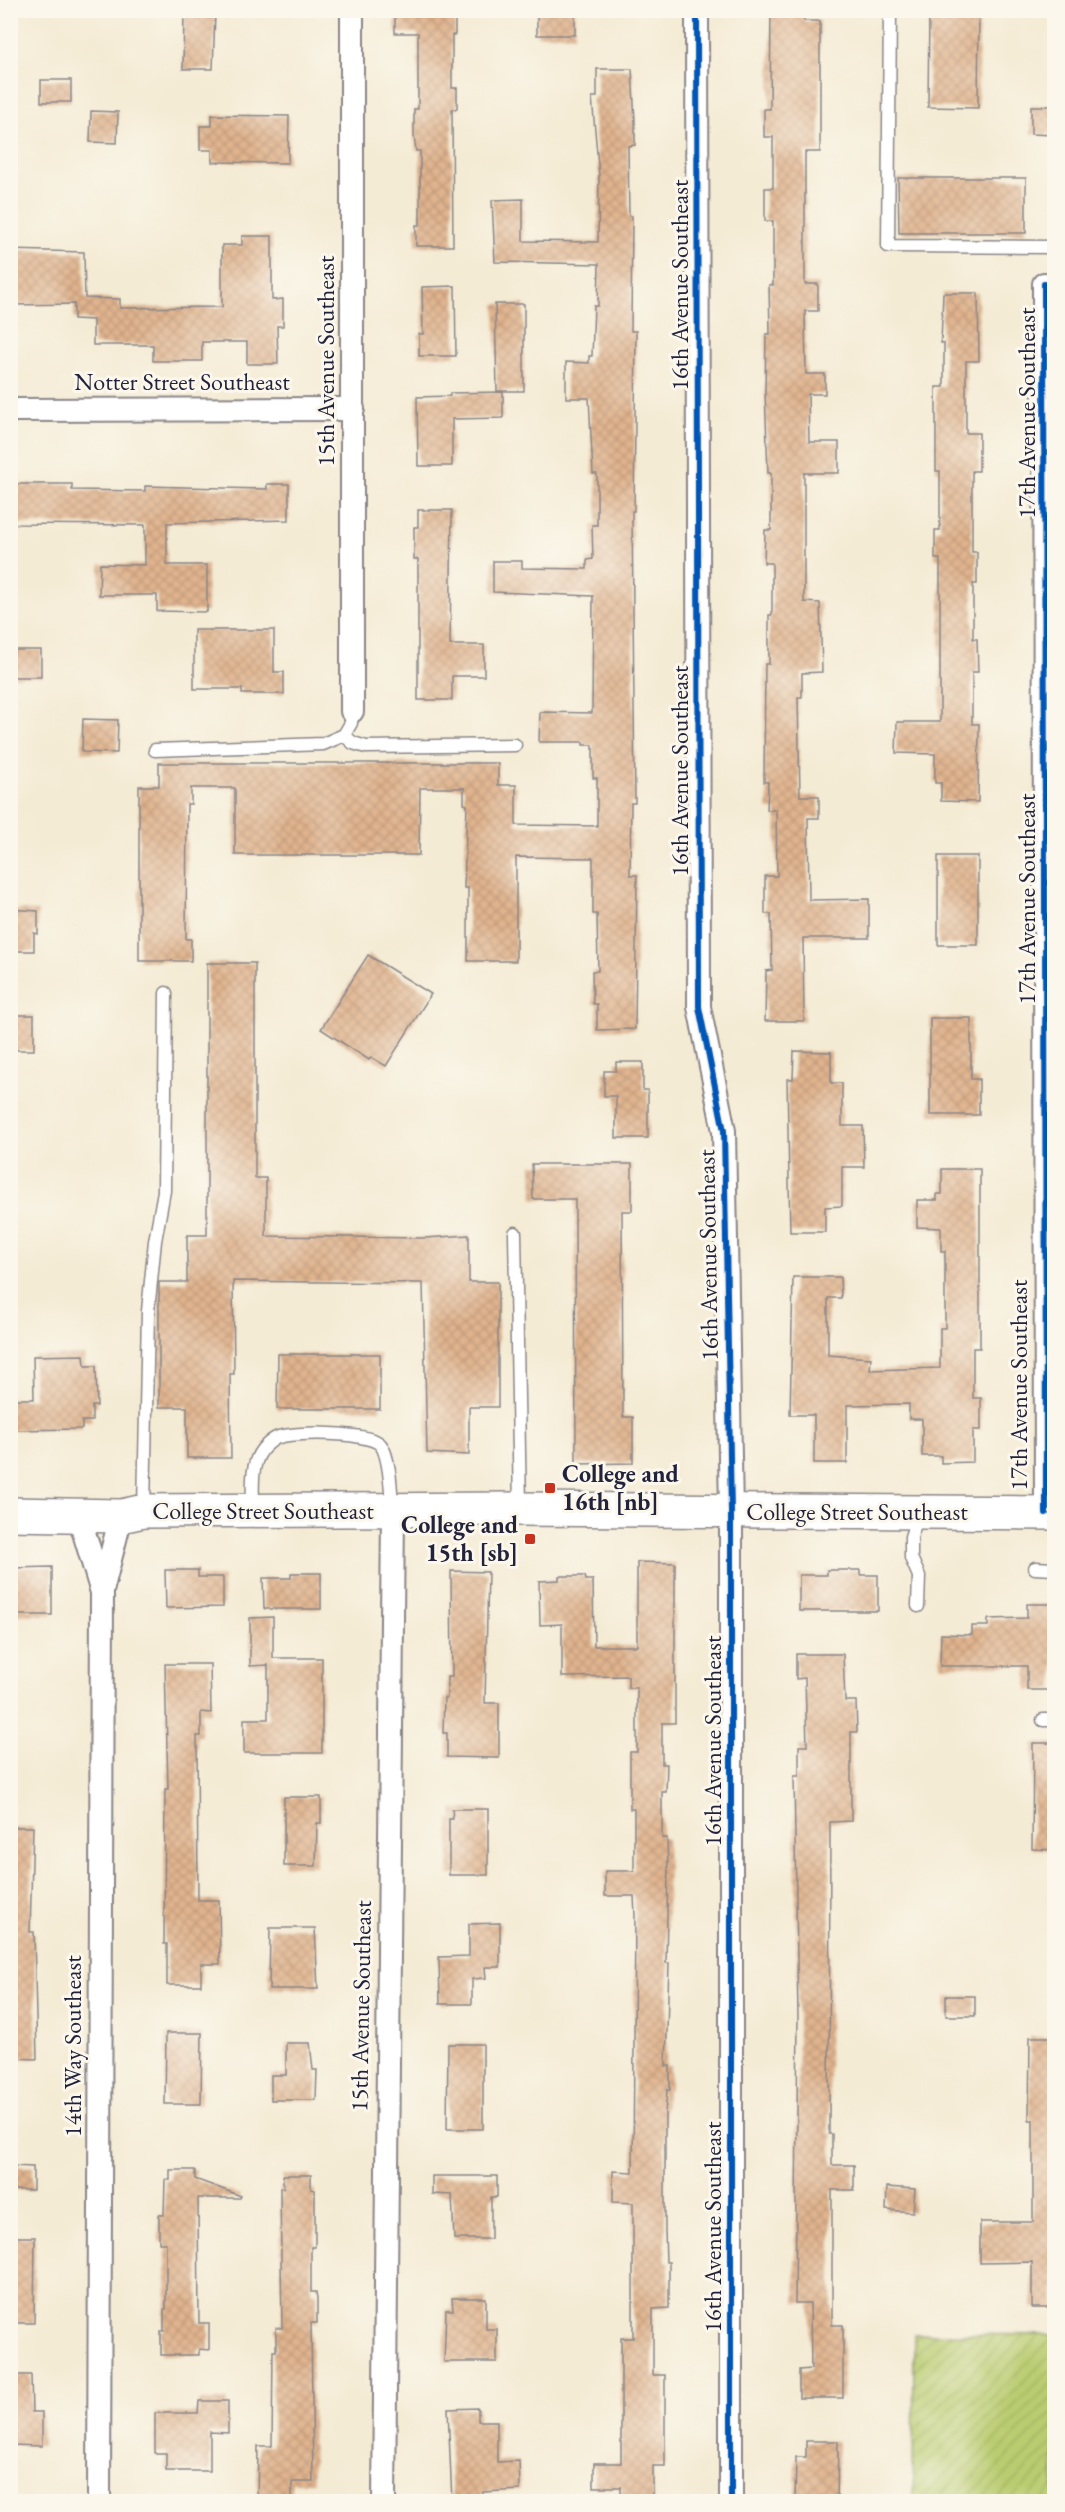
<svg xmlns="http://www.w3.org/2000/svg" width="1065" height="2512" font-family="'EB Garamond',serif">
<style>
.garden{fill:url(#garden-furrows);stroke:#6e7755;stroke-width:1.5}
.building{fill:url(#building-cross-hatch)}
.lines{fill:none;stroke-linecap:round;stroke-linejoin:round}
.service-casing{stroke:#8b8688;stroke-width:15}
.minor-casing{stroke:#8b8688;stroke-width:26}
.primary-casing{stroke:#8b8688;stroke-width:36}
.service{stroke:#fff;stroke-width:12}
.minor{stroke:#fff;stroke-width:22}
.primary{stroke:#fff;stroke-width:33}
.cycleway-casing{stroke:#fbf7ec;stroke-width:10}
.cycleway{stroke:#0057b8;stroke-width:6}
.poi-dot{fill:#c8321e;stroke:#fbf7ec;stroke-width:2}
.labels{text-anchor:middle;stroke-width:6;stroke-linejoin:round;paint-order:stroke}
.street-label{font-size:24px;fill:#22223b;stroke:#fbf7ec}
.poi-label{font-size:24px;font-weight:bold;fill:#22223b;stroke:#fbf7ec;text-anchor:start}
</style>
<defs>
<pattern id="garden-furrows" width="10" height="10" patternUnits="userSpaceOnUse" patternTransform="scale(1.5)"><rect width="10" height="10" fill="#b9cc6f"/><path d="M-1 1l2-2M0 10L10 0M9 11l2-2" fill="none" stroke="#9faf61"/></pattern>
<pattern id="building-cross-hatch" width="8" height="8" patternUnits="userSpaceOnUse" patternTransform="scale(1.5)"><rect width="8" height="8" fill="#e0b48e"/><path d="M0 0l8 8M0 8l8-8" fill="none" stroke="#c09a7b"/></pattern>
</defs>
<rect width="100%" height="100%" fill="#fbf7ec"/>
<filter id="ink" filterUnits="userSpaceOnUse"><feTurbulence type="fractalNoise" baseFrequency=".0167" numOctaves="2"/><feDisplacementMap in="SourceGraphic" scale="12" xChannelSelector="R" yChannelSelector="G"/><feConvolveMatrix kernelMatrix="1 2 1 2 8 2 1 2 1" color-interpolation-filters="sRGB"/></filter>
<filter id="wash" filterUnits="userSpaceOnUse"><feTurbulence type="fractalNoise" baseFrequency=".008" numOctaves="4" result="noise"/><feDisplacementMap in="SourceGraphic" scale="24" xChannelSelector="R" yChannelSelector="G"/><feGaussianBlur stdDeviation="1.35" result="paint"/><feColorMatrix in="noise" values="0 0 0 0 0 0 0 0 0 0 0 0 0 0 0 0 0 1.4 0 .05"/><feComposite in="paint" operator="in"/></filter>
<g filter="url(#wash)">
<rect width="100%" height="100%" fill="#f4ebd4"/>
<path class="garden" d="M914,2334L1054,2335V2501H913Z"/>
<g id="blocks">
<g class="building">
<path d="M395,10H455V35H452V88H457V109H452L453,246H416V225H420V151H416L414,136V109H418V33H395Z"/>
<rect x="537" y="10" width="38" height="25"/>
<path d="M771,10H804V21H820V152H805V284H818V311H805L806,374H825V394H808L809,442H839V473H804V602L820,603L822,672L802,673V697H798L800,796H819V818H808L809,900L869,899V938H803L804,1021H765L766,971L772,970L771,914H765V876H777L776,810H767L768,782H764L765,664H769V615H772V563H764L765,530H771V473H768L765,391L766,334H770L769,285H773V221H765V188H773V137H764V109H770Z"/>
<path d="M929,10H979L978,108L928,107Z"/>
<path d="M184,13H215L213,69H183Z"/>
<path d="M597,69H632L635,122V145L628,146L629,216H632L631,331H636L634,511H632L635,803H631L630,875H637L635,1029L597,1030V1004H593L592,971H598L597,914H593V858L516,857V961H468V888H464L467,805L464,804V788H420L419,855H235V788H191V804H187L186,939H191V961H139V786H159V763H498V785H516V825L597,826V778H593V745H583V742H539L540,712L592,713L593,596L493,592V561H522V568L587,569V560L593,559L592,525H597V474H593L589,398H566V362L589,363V356H592L594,306H598L599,264L495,262L492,200L523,199V241L598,242L599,176L592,97H597Z"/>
<rect x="41" y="80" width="30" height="22"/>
<path d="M1031,106H1054V135L1031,134Z"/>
<path d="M91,111L118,112L117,143L90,142Z"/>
<path d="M212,115L289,116L288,163L212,162V150H200V126H212Z"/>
<path d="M898,178H1026V233H899Z"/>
<path d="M242,236H272V300L283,299V326H277L278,364H247V342H202V361H153V345H93V320L74,319V304L10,305V250L84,252L85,298L120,299V308L222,307V245H242Z"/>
<path d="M455,286L456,356H419V334H423L422,287Z"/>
<path d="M943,293H978L979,361H966V433H979V471H972V552H977V584H973V639H977L978,672H972V724H979L978,802L941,801V783H935V754L896,753L897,722H940V559H935V530H940V471H936V387H944V343H941Z"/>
<path d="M495,304H524V391H497Z"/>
<path d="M503,392V418L452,419V466H418L417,397L450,396V393Z"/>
<path d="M10,484H72V490L145,491V486L267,489V484H289V520L167,523V565H207V612L157,611V595H99L100,564L145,565V525L10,524Z"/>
<path d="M418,510H452L450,645H484V676H452V700H418V559H414V527H418Z"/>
<path d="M194,630H274V672H284V694H242V689H194Z"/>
<rect x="10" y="650" width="31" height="27"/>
<path d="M83,719L118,720L117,753L82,752Z"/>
<rect x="938" y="856" width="40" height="89"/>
<path d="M10,909L38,911V934L34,933V951H10Z"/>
<path d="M368,955L431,994L386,1066L371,1057L369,1060L321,1029Z"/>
<path d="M207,963H255V1178H266V1236L425,1238L469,1235V1282H498V1407H469V1455L427,1453L423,1283L233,1281L234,1374H230L231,1458H187V1407H159V1282H187V1235H207Z"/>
<rect x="10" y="1015" width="24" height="35"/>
<path d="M930,1018H971V1079H979V1115H930Z"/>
<path d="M794,1051L831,1052V1083H842V1126H863L864,1167H842V1206L825,1207V1232H790L787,1079H793Z"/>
<path d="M616,1062H643V1090H648V1138H616V1096H604V1071H616Z"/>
<path d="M532,1164H632V1211H622L623,1417H633V1463L576,1464L575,1199H533Z"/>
<path d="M942,1169H980V1348H973V1398H981V1430H973V1462L941,1463V1456H922V1419H909V1404L847,1405V1463H814V1415H790L793,1277H840L841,1298H828V1355L871,1358L870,1370L940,1368V1328H945V1251H941V1228L917,1227V1200H937V1194H942Z"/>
<path d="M278,1354H380V1409H277Z"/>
<path d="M84,1355L85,1366H96L97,1406H92V1421H82V1429L10,1430V1399H34L33,1356Z"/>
<path d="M637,1562L675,1563V1723H662V1764H667L666,1792H662V1838H667L668,1869L666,1963H669L666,2066H670V2090H667L665,2113V2230L666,2262H669V2308L653,2309V2375H665V2466H653V2502H621V2487H594V2463H621V2338H633V2203L613,2202V2171L633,2172L635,1915L634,1896H605V1871H634V1809H630V1752H637V1688H628V1676L562,1677V1624L540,1625L539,1581L559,1580V1576H585L586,1580H593L594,1646H637Z"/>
<path d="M52,1567V1615H10V1568Z"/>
<path d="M165,1570H198V1577H223V1607L166,1608Z"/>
<path d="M827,1570H860V1575H878V1611H799V1575H827Z"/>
<path d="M451,1571L488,1572L485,1703H499V1758L447,1757V1733H443L444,1698H447V1677H452Z"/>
<path d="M291,1573H321V1609H264L263,1578H291Z"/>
<path d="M1027,1604H1054V1690H1027V1666H940L941,1634L972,1635V1626H988V1619L1027,1618Z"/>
<path d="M273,1617V1658H322V1753H244V1719H268V1665L250,1666V1618Z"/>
<path d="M796,1654H843L845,1701H856L857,1732H851V1821L830,1822L829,2134H832V2165H854V2190H832V2325H843V2398H799V2370L811,2369L810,2303H795L798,2018L794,1776H799V1746H807L805,1678L796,1679Z"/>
<path d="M165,1664H210L211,1713L201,1712V1736H197L198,1900H219L220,1964H201V1985H167V1944H164L165,1789H168Z"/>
<path d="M1033,1743H1054V1850L1032,1849Z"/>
<path d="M284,1797H321V1823H317L316,1866H284Z"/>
<path d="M452,1809H488V1875H449V1819H453Z"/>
<path d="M10,1827H33L30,1932H34L37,2059L10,2058Z"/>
<path d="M500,1923V1967H485L486,1978L472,1979V2004H440L439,1957L469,1956V1924Z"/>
<path d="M270,1928H315L318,1989H269Z"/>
<rect x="946" y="1996" width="29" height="20"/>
<path d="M166,2033H202L201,2104H165Z"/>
<path d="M1030,2037H1054V2308H1032V2262L980,2263V2222H1033V2120H1029Z"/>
<path d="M286,2043H310L313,2070H317L316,2100H271V2075H286Z"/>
<path d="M448,2044H483V2129H447Z"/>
<path d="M10,2166L33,2167V2190H10Z"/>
<path d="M170,2170H195V2179L241,2196L240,2198H198L199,2323H209V2350L199,2349V2355H161V2331H164V2309H166V2243H159V2215H164L165,2180H170Z"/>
<path d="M283,2175H311V2189L315,2190V2247H311V2292H316L317,2298V2323H311L313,2482H292V2501H257L258,2446H272L273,2351H276V2328H282L280,2188H283Z"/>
<path d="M432,2176H497V2197H491V2239H454L452,2195L432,2194Z"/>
<path d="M887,2187L915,2189L913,2212L886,2210Z"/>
<path d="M10,2237H35L34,2323H10Z"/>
<path d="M452,2298H486V2329H497V2362H444L446,2310H453Z"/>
<path d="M10,2375H31L32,2412H42V2446L10,2445Z"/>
<path d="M199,2401H228V2433L210,2432V2471H166V2453H155V2413H198Z"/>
<path d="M478,2408V2421H497V2462L519,2461L520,2490L483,2492V2501L452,2502L448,2409Z"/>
<path d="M806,2441H838L837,2502H795L796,2457H806Z"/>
</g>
</g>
</g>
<g filter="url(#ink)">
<use href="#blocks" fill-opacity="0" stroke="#8b8688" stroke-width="1.5"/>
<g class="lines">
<defs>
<g id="service">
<path d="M890,10L888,246L1054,247"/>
<path d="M344,735L353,743L366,747L515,745"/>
<path d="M155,750L323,744L344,735L351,723L352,711"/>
<path d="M515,1233L520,1508"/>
<path d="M253,1508C253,1490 250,1465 262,1450C265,1446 272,1440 276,1438C293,1431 368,1432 380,1444C390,1455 391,1492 392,1507"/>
<path d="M144,1510L148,1311L155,1241L164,1191L166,993"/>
<path d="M918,1514L911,1537V1558L919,1576L918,1606"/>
<path d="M1035,1568L1054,1569"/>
<path d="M1043,1720H1054"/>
</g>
<g id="minor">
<path d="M352,10V711"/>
<path d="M697,10L699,1007L724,1131L731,1512V2502"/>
<path d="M1044,284L1046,1513"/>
<path d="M10,410L353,409"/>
<path d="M79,1516L101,1589"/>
<path d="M99,2502L102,1591L121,1516"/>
<path d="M384,2502L393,1511"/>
</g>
<path id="primary" d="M10,1514L121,1516L144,1511L520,1509L1054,1513"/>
</defs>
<use href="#service" class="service-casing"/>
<use href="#minor" class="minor-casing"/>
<use href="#primary" class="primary-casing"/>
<use href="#service" class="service"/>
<use href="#minor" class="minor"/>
<use href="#primary" class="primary"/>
<defs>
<g id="cycleway">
<path d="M697,10L699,1007L724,1131L731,1512V2502"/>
<path d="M1044,284L1046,1513"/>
</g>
</defs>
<use href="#cycleway" class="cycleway-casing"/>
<use href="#cycleway" class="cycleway"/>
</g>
</g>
<g class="poi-dot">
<rect x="544" y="1482" width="12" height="12" rx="3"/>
<rect x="524" y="1533" width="12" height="12" rx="3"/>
</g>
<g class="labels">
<g class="street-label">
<text transform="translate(680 285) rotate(-90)" y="8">16th Avenue Southeast</text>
<text transform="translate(326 361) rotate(-90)" y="8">15th Avenue Southeast</text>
<text x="182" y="390">Notter Street Southeast</text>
<text transform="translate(1027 413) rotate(-90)" y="8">17th Avenue Southeast</text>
<text transform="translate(680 771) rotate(-90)" y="8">16th Avenue Southeast</text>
<text transform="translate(1027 899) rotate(-90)" y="8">17th Avenue Southeast</text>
<text transform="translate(708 1255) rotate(-91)" y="8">16th Avenue Southeast</text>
<text transform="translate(1019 1385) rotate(-90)" y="8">17th Avenue Southeast</text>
<text x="263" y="1519">College Street Southeast</text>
<text x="857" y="1520">College Street Southeast</text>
<text transform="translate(713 1741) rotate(-90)" y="8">16th Avenue Southeast</text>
<text transform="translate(361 2006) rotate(-89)" y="8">15th Avenue Southeast</text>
<text transform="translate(73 2046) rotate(-90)" y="8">14th Way Southeast</text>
<text transform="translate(713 2227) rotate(-90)" y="8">16th Avenue Southeast</text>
</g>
<g class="poi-label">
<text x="562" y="1482">College and<tspan x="562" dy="28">16th [nb]</tspan></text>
<text x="518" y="1533" text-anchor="end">College and<tspan x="518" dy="28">15th [sb]</tspan></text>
</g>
</g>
<rect width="1065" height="2512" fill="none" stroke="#fbf7ec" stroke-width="36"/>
</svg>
